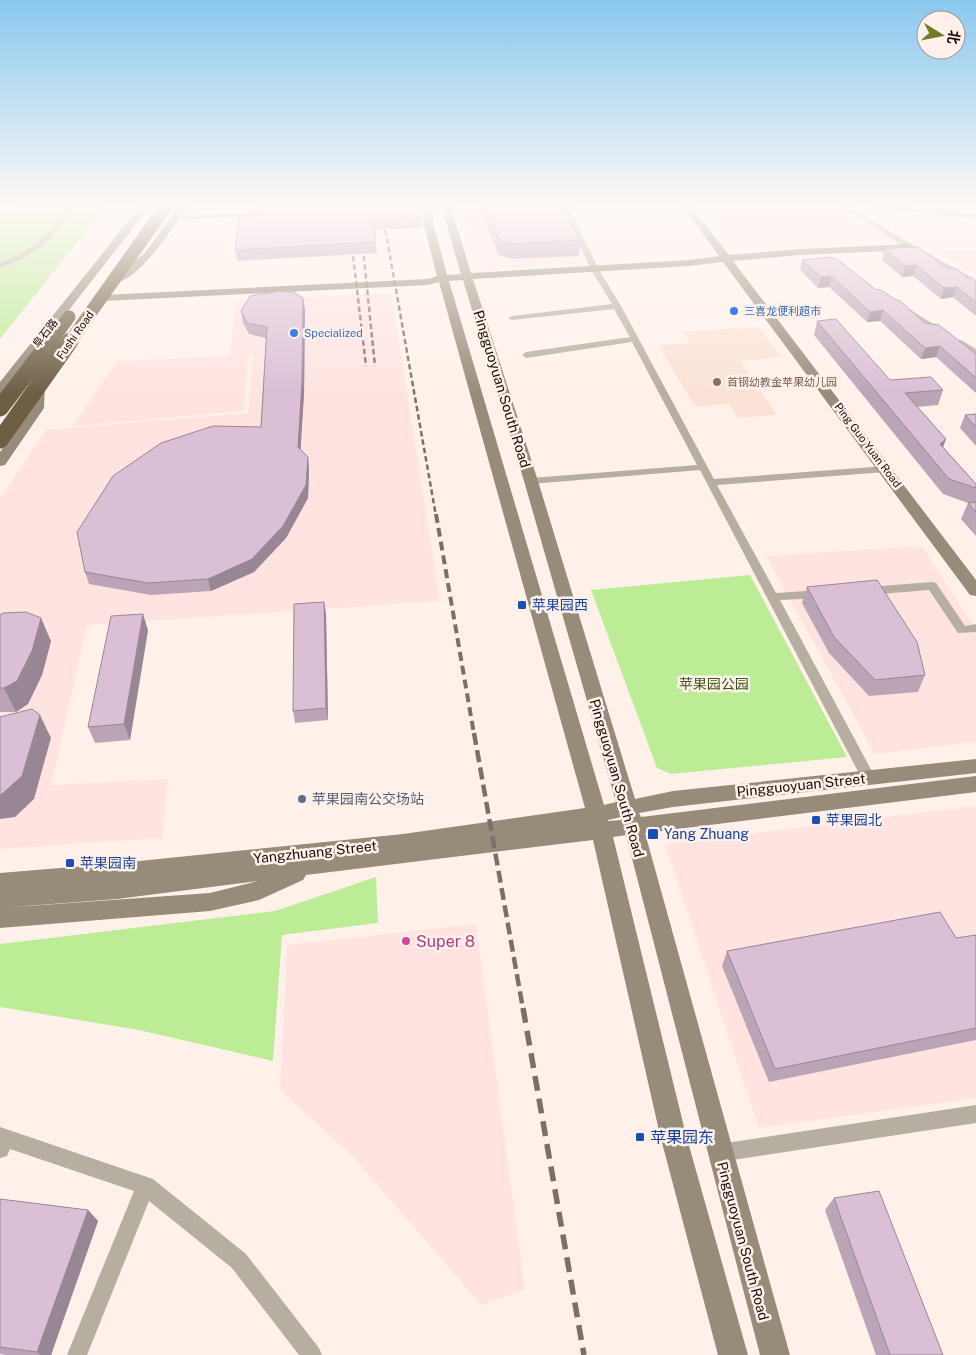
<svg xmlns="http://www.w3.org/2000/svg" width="976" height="1355" font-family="'Public Sans','Noto Sans SC',sans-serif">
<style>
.commercial{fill:#fee3e1}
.built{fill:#fbe2d6}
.green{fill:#bdec97}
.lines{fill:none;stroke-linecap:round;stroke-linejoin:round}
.street{fill:#b5aea1;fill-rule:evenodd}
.secondary{fill:#968c79;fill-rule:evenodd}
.rail-far3{stroke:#7b6f69;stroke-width:2.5;stroke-dasharray:5.5 3;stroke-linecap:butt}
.rail-far2{stroke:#7b6f69;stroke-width:4;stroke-dasharray:9 5;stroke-linecap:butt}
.rail-far1{stroke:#7b6f69;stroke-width:4.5;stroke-dasharray:12 5.5;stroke-linecap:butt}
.rail{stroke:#7b6f69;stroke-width:5.5;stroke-dasharray:15 8;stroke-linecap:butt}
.highway-bridge-far1{stroke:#6d5e44;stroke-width:13}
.highway-bridge{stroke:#6d5e44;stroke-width:17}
.wall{fill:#bca4b7}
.shaded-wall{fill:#998695}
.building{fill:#dbbfd5;stroke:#998695}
.shop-dot{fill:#3f7fe0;stroke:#fff1ea;stroke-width:2}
.education-dot{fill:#8d6e63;stroke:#fff1ea;stroke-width:2}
.transit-dot{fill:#1a4fb4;stroke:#fff1ea;stroke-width:2}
.service-dot{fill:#5c6f8a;stroke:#fff1ea;stroke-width:2}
.hotel-dot{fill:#d1479c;stroke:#fff1ea;stroke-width:2}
.labels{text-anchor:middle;stroke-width:5;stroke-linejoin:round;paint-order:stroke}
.far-shop-label{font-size:11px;fill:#366cbe;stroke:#fff1ea;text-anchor:start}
.far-street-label{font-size:11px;fill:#180d08;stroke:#fff1ea}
.far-education-label{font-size:11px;fill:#785e54;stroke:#fff1ea;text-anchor:start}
.street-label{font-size:14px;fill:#180d08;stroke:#fff1ea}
.transit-label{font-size:14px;fill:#164399;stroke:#fff1ea;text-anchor:start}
.park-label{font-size:14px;fill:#39571b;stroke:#fff1ea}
.service-label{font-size:14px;fill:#4e5e75;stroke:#fff1ea;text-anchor:start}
.near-hotel-label{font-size:16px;fill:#b23c85;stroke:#fff1ea;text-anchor:start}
.near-transit-label{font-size:16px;fill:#164399;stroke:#fff1ea;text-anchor:start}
</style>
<rect width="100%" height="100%" fill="#fff1ea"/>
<g class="commercial">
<path d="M464,205H559L585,263L482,270Z"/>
<path d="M706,205H833L904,240L736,249Z"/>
<path d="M391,293L440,601L87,625L51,785L168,779L162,838L0,849V499L46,430L248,413L253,354L242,355H249L243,411L73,426L117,361L230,356L236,300Z"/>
<path d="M922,546L976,630V742L875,754L766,556Z"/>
<path d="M976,806V1098L759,1128L665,844Z"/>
<path d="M476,924L525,1290L481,1305L354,1158L280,1090L287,945Z"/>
</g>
<g class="built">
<path d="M934,251H976V274Z"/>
<path d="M758,327L781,357L740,361L777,415L738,418L729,404L695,407L658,345L690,343L684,332Z"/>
</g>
<g class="green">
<path d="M17,205H107L0,339V216Z"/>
<path d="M750,575L847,757L671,774L657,768L591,590Z"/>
<path d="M376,877L378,923L282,935L273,1061L139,1030L0,1007V944L275,911Z"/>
</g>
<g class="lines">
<g class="street">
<path d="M62,205H68L72,210C55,239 32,258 0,268V263C29,251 49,237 66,210Z"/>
<path d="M426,205H443C439,208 430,208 426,205Z"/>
<path d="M562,205H568L598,268L621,306L714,479L886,466L891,469L886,472L717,485L776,593L821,590L827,594L821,598L780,600L875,777L873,781L868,782L863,781L700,470L531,484L526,481L531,478L697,465L632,342L526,358L522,355L526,352L630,337L614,309L512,320L508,318L512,316L612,304L590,268Z"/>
<path d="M840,205H847L913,245L976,280V285L907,249Z"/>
<path d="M868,205H886L974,214H976V220L972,218L871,207Z"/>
<path d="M276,211L278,212V214L184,220L181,218L184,216Z"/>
<path d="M903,309H909L945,331L938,333L903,313Z"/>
<path d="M955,340H961L976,349V356L955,344Z"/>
<path d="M932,582L936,583L965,626L976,624V632L958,633L929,590L868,595L862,591L868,587Z"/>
<path d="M976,1105V1123L719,1162L712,1160L710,1153L712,1146L719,1144Z"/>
<path d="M0,1127L153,1179L246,1254L319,1348L322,1355H299L232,1268L149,1201L87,1355H67L134,1191L10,1149L7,1156L0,1158Z"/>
</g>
<g class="secondary">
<path d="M141,205H151L4,393L0,394V382Z"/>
<path d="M180,205H189C177,222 135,287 113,282L112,280L113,278L144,254Z"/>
<path d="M425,205H434L433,222L447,275L461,274L441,205H450L471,273L689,260L719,256L682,205H690L729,255L800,249L910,244L915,247L910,250L800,255L733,261L976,580V596L970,595L723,262L689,266L473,279L538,481L635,799L673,791L976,759V773L673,807L639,813L641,817L976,776V792L645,833L790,1355H760L626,835L613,837L686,1135L748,1355H718L660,1135L593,840L306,875L303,880L259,900L210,911L0,928V908L210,893L258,881L117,899L0,908V873L120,863L403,834L585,808L439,282L428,285L103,301L98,298L103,295L428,279L437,276L423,222ZM463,280L524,481L616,802L604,805L449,281ZM621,817V820L608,821V820Z"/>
<path d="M39,378L45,382L44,408L5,465L0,466V452L32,408L33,382Z"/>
</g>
<g class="rail-far3">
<path d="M381,205L436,516"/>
<path d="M351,239L366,366"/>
<path d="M362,239L375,366"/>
</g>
<path class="rail-far2" d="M436,514L474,734"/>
<path class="rail-far1" d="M474,733L523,1009"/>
<path class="rail" d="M523,1008L584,1355"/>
<g class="highway-bridge-far1">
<path d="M50,343L69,317"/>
<path d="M69,343L167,205"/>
</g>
<g class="highway-bridge">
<path d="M0,408L51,341"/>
<path d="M0,440L70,341"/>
</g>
</g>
<g class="wall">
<path d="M263,205H419L421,217L422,228L374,230L377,253L237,261L235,250L261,216L263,207Z"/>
<path d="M483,205H560L580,240L579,256L512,259L499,255L483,217Z"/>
<path d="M884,249L946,268L976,281V316L953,297L941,299L913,276L902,277L882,260Z"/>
<path d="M802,260L875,289L925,323L976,354V393L936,357L921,359L880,321L867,322L829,287L818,288L800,270Z"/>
<path d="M305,309L304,394L300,450L308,457L309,470L308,498L286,538L254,572L211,591L151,595L89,584L85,572L261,427L266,338L249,334L243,323L241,311Z"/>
<path d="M817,321L890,380L943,390L938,405L917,407L946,439L943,447L976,484V536L961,519L968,503L943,494L814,335Z"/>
<path d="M976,414V446L960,428L965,415Z"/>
<path d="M807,587L925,675L918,692L869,696L829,653L802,603Z"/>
<path d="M324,602L326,614L328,720L295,723L293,711Z"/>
<path d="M0,615L51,641L42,675L28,704L16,712H0Z"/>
<path d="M148,630L130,740L95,743L88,727Z"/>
<path d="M976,935V1040L769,1082L722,966L727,951L956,938Z"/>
<path d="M834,1198L943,1355H876L825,1210Z"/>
<path d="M0,1199L88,1210L98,1221L51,1355H6L0,1354Z"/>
</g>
<g class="shaded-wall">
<path d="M916,265L913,276L902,277L905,266Z"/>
<path d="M831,276L829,287L818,288L821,277Z"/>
<path d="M957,287L953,297L941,299L944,288Z"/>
<path d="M303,298L305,309L304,394L300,459L298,447Z"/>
<path d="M883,310L880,321L867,322L870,312Z"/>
<path d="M940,346L936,357L921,359L925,348Z"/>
<path d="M946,439L940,454V444Z"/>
<path d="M308,457L309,470L308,498L286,538L254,572L211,591L208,579Z"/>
<path d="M324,602L326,614L328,720L326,708Z"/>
<path d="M143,614L148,630L130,740L124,724Z"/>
<path d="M41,618L51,641L42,675L28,704L16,712L4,688Z"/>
<path d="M40,715L51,738L34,799L15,817L0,819V794Z"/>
<path d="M88,1210L98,1221L51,1355H41L37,1352Z"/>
</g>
<g class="building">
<path d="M300,205H419L421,217L373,219L376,242L235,250L239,217L261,216V207Z"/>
<path d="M484,205H560L580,240L512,244L499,240Z"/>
<path d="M913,247L919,248L946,268L957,269L968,278L971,277L976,281V302L957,287L944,288L916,265L905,266L884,249Z"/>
<path d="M831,257L837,259L875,289L881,290L896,300H899L925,323L939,325L976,354V378L940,346L925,348L883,310L870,312L831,276L821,277L802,260Z"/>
<path d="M280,291L293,292L303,298L302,382L298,447L308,457L306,485L283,526L252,559L208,579L148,583L85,572L77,532L113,476L161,443L213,426L261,427L267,327L247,323L241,311L250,296Z"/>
<path d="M836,319L890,380L931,377L943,390L905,393L946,439L940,444L976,484V488L949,479L817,321Z"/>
<path d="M976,414V427L965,415Z"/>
<path d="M976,502V512L968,503Z"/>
<path d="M877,580L917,642L925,675L875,680L834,637L807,587Z"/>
<path d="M324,602L326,708L293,711L294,604Z"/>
<path d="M26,612L41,618L32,651L17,681L4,688H0V615L3,613Z"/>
<path d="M143,614L124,724L88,727L111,616Z"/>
<path d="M32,709L40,715L22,776L2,794H0V717Z"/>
<path d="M940,912L956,938L976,935V1028L775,1069L727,951Z"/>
<path d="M879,1191L943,1355H890L834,1198Z"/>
<path d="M0,1199L88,1210L37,1352L0,1347Z"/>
</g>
<linearGradient id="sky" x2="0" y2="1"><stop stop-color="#89c8ee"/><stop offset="0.52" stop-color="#fff9f6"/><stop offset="1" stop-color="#fff9f6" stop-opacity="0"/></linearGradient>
<rect width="976" height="394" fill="url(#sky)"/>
<g class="shop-dot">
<circle cx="734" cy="311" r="5"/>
<circle cx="294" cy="333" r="5"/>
</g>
<circle class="education-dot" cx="717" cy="382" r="5"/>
<g class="transit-dot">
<rect x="517" y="600" width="10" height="10" rx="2.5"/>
<rect x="811" y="815" width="10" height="10" rx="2.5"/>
<rect x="647" y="828" width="12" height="12" rx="2.5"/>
<rect x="65" y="858" width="10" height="10" rx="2.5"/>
<rect x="635" y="1132" width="10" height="10" rx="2.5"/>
</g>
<circle class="service-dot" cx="302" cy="799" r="5"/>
<circle class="hotel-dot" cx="406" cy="941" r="5"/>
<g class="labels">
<g class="far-shop-label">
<text x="744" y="315">三喜龙便利超市</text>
<text x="304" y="337">Specialized</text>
</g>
<g class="far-street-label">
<text transform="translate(45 333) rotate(-52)" y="4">阜石路</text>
<text transform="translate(75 335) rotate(-55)" y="4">Fushi Road</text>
<text transform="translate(868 445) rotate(53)" y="4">Ping Guo Yuan Road</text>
</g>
<g class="far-education-label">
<text x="727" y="386">首钢幼教金苹果幼儿园</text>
</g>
<g class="street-label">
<text transform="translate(502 389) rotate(73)" y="5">Pingguoyuan South Road</text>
<text transform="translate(617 778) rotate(74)" y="5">Pingguoyuan South Road</text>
<text transform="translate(801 785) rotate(-6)" y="5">Pingguoyuan Street</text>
<text transform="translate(315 852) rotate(-6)" y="5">Yangzhuang Street</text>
<text transform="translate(743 1241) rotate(75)" y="5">Pingguoyuan South Road</text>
</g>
<g class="transit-label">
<text x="532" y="610">苹果园西</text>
<text x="826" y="825">苹果园北</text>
<text x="664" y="839">Yang Zhuang</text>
<text x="80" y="868">苹果园南</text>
</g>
<g class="park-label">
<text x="714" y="689">苹果园公园</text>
</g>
<g class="service-label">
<text x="312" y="804">苹果园南公交场站</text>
</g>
<g class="near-hotel-label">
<text x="416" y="947">Super 8</text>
</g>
<g class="near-transit-label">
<text x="650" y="1143">苹果园东</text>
</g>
</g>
<g transform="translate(941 35) rotate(100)"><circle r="24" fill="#fff1ea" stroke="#a39690"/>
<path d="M0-4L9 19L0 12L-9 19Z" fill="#727a25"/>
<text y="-8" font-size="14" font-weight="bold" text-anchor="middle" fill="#180d08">北</text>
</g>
</svg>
